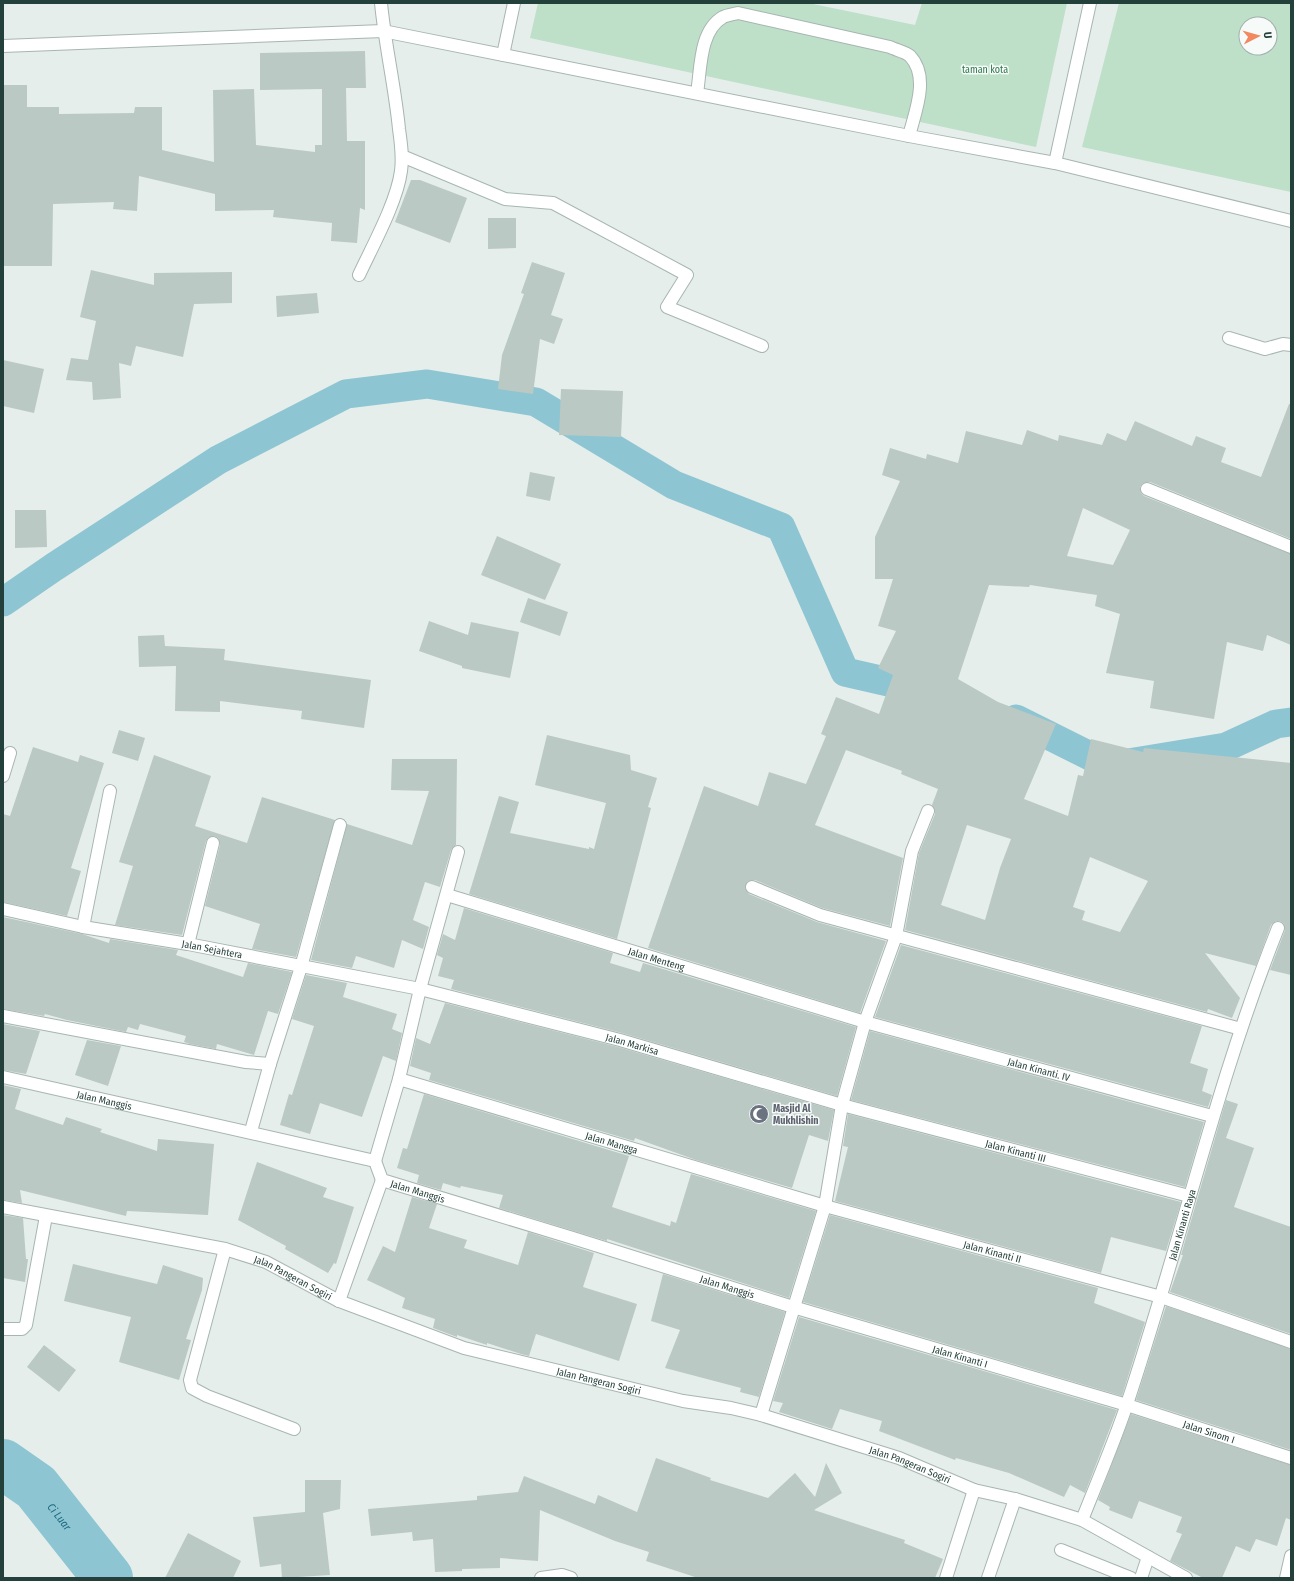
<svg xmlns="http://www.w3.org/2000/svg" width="1294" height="1581" font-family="'Fira Sans Condensed',sans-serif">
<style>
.green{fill:#bedfc8;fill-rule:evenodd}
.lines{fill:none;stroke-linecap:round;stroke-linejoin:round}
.canal{stroke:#8dc5d3;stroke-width:29}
.river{stroke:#8dc5d3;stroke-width:50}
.building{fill:#bac9c3;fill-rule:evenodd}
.minor-casing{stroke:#a7b6b2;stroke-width:14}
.minor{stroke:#fff;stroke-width:12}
.labels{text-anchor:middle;stroke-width:3;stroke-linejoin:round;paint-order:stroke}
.park-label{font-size:10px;fill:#2d774d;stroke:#f6faf8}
.street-label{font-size:10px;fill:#24403a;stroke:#f6faf8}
.worship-label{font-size:10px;font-weight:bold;fill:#5b616d;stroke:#f6faf8;text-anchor:start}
.water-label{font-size:11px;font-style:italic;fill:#1d697d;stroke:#f6faf8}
</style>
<rect width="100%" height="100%" fill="#e5eeea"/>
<g class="green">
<path d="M538,3H808L915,25L922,3H1067L1036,147L530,38Z"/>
<path d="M1119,3H1291V192L1082,147ZM1246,24H1270V48H1246Z"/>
</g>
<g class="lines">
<g class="canal">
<path d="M3,602L54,567L218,460L346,394L427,384L536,402L674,485L781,527L845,672L928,691"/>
<path d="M1016,719L1110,766L1226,747L1276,724L1291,722"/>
</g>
<path class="river" id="s1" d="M3,1464L36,1487L108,1578"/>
</g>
<g class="building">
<path d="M365,51L366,88H346L347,141H365V210L360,208L357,243L331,241L332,223L273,217L274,210L215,211V194L139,176L137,211L113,209L114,202L53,204L52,266H3V85H27V107H59V114L134,113L135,107H162V150L214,162L213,90L254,89L256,145L315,152V145H322V89L260,90V53Z"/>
<path d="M411,180H420L467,198L450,243L395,222Z"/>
<path d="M488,218H516V248L488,249Z"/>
<path d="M532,262L565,273L551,315L563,319L554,344L540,339L533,394L498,389L502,355L524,294L521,293Z"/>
<path d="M91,270L154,285V273L232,272V303L194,304L183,357L136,346L131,366L119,363L121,398L93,400L92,382L66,380L71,358L88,360L96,321L80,317Z"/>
<path d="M317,293L319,313L277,317L276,296Z"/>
<path d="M3,360L44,369L34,413L3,406Z"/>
<path d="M561,389L623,391L621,437L559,435Z"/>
<path d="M1289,404H1291V539L1150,482L1143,483L1140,487L1141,493L1144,496L1291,554V645L1267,635L1263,651L1227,642L1214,719L1150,708L1154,681L1106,673L1120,614L1095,606L1097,595L1030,585L1029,587L989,585L958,679L998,702L1056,724L1024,799L1068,816L1078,775L1083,776L1091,739L1143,752L1144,748L1291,763V975L1270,970L1285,930L1284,924L1280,921H1276L1271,925L1256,966L1205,953L1240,998L1232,1018L1208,1009L1207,1012L905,930L919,853L935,814V810L932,805L938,789L901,774L902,771L846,750L815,825L903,858L890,926L822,908L755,880L748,881L745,888L749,894L817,922L886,941L860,1013L648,948L704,786L758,806L769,772L806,784L826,736L821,734L836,697L879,714L893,675L878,668L896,631L878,626L893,579H875V537L900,481L882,475L890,448L926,459L927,454L958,463L966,431L1022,445L1027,430L1058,441L1059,435L1102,445L1107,433L1126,441L1135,421L1192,446L1196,436L1226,448L1221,462L1261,477ZM1083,508L1130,530L1113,565L1067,556ZM967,825L1011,839L1000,868L985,920L941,905ZM1090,857L1148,881L1120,932L1082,920L1085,911L1073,907Z"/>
<path d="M530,472L555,477L550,501L526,496Z"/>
<path d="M15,510H46L47,547L15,548Z"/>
<path d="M497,536L561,564L545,600L481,575Z"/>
<path d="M528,598L568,612L560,636L520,622Z"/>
<path d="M429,621L468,635L471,622L519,632L510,678L462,668V666L419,651Z"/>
<path d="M164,635L165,646L225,649L224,660L371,680L364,728L301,719L302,711L220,701V712L175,711L176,666L139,667L138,636Z"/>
<path d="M119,730L145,738L138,761L112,753Z"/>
<path d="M547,735L630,755L631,770L657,778L648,807L651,808L617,939L469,894L499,796L519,802L510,833L589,849V847L594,849L606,803L535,785Z"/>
<path d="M33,747L78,762L80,755L104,763L71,868L81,871L67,916L3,902V814L10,816Z"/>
<path d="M154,755L211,776L195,826L247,843L262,797L335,820L296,957L252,949L260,924L205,906L220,845L218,838L214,836L208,838L206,841L182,935L115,925L133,866L119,862Z"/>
<path d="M392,759H457L456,845L451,850L440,887L425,882L413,920L429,927L423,949L402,940L394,968L356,956L352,968L311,960L347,824L412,845L429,791L391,790Z"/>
<path d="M464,908L613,953L610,963L640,972L643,963L856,1027L837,1096L622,1033L451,989L454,980L438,976L443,958L437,955L443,934L455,940Z"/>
<path d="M3,917L82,934L109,943L110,939L178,950L176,955L243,977L248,963L292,972L278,1014L268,1011L254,1055L217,1044L216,1049L190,1044L184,1042L186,1036L140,1024L138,1030L128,1027L126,1032L67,1020L45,1014L44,1016L3,1009Z"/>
<path d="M901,945L1202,1026L1190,1063L1208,1069L1202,1091L1212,1095L1208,1107L875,1017Z"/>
<path d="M306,975L347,983L343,997L397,1014L392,1029L402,1033L396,1061L383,1056L362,1117L320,1103L310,1134L280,1125L289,1094L292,1095L314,1026L292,1019Z"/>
<path d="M445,1003L618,1047L834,1110L828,1141L809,1135L792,1188L696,1160L635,1138L634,1141L429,1080L431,1073L410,1066L416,1038L430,1044Z"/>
<path d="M3,1024L40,1031L26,1074L3,1070Z"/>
<path d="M870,1031L1204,1122L1185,1187L851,1100Z"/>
<path d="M87,1040L121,1046L108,1086L75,1075Z"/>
<path d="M3,1085L21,1089L15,1109L63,1125L66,1117L102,1129L100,1132L157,1151L158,1139L214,1144L208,1215L127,1211L126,1216L20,1190L22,1203L3,1200Z"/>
<path d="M424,1094L629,1156L612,1207L670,1226L671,1221L676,1223L691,1174L816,1211L789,1298L607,1239V1241L499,1208L503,1195L461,1186L460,1188L443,1183L441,1190L417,1183L419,1175L397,1168L403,1148L407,1149Z"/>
<path d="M1226,1100L1238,1104L1226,1138L1254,1148L1234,1207L1291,1227V1334L1170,1292L1183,1255H1181Z"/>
<path d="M848,1114L1181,1202L1166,1251L1111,1237L1101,1273L835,1201L848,1147L843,1146Z"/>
<path d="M257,1162L327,1188L323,1197L354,1207L336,1264L334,1263L328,1273L285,1249L286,1246L238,1220Z"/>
<path d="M412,1197L437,1204L429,1228L467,1240L464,1248L518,1265L528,1232L594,1253L583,1287L637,1304L619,1361L536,1334L529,1356L521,1354L487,1343V1345L457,1335V1337L433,1328L435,1319L402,1308L405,1298L367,1280L383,1246L395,1252Z"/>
<path d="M3,1215L23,1218L26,1259H28L25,1282L3,1278Z"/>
<path d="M830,1215L1098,1288L1094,1303L1145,1322L1122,1396L803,1302Z"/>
<path d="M73,1264L157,1284L163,1265L203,1278L202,1290L186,1339L191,1340L179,1380L119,1362L131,1317L64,1301Z"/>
<path d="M663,1274L785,1312L759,1397L740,1392L741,1388L665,1368L680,1330L651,1321Z"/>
<path d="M1166,1306L1291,1349V1450L1136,1400Z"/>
<path d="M799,1317L1117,1410L1085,1493L1070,1485L1064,1497L1009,1473L956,1458L955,1460L879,1431L882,1421L840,1409L832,1429L779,1412L783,1403L773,1401Z"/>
<path d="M44,1345L76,1370L59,1392L27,1367Z"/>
<path d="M1131,1414L1291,1465V1520L1286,1518L1277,1546L1256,1539L1250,1552L1236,1546L1222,1578H1203L1170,1561L1182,1534L1176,1532L1182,1517L1139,1501L1132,1519L1109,1510L1110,1507L1098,1500Z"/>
<path d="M656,1458L711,1478L710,1480L768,1498L795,1473L815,1497L826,1463L842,1493L814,1510L905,1540L904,1543L943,1559L935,1578H698L646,1561L649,1552L615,1541L540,1510L538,1561L500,1558V1568L462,1569V1571L435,1572L433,1539L413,1541L412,1532L371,1536L368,1509L477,1500V1496L518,1492L524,1476L595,1504L598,1495L637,1512Z"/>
<path d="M305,1480H341L340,1509L323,1513L330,1575L282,1578L281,1564L260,1567L253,1517L305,1512Z"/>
<path d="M188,1533L241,1561L233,1578H165Z"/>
</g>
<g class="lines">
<defs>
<g id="minor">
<path d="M3,46L383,31L909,136L1055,163L1291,221"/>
<path d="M503,55L514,3"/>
<path d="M697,93C701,69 699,31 723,17C727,15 734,14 738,13L890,47C896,50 906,52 910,56C930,77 915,112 909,136"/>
<path d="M402,156L505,199L553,203L687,275L667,307L762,346"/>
<path d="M1055,163L1090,3"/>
<path d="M359,275C372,247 397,202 401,171C403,157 401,143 399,129C395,87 385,45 381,3"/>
<path d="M1229,338L1265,349L1283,344L1291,345"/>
<path d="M1147,489L1291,547"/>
<path d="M3,776L10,753"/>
<path d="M752,887L820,915L1241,1029"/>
<path id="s2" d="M447,895L865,1022L1212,1116"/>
<path id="s3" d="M3,909L83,927L188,944L420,989L620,1040L842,1105L1189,1196"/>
<path d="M83,927L110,791"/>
<path d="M188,944L213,843"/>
<path d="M3,1016L246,1062L270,1064L301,967L340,825"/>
<path id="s4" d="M3,1077L375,1161L382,1180L576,1239L793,1307L1127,1405L1291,1458"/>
<path id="s5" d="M399,1079L825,1206L1161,1297L1291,1342"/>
<path d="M251,1131L270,1064"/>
<path d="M375,1161L399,1079L420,989L458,852"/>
<path id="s6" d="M3,1207L225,1249L266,1262L339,1301L464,1348L683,1401L731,1408L761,1415L899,1458L974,1490L1015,1499L1082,1520L1186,1578"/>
<path d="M225,1249L190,1380L192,1388L207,1396L294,1429"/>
<path d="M339,1301L382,1180"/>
<path d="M3,1329H22L26,1325L46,1216"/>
<path d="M761,1415L825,1206L842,1105L865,1022L896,936L912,851L928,811"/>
<path id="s7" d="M1082,1520C1097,1482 1114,1443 1127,1404C1180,1246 1216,1083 1278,928"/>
<path d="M1061,1550L1131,1578"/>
<path d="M541,1578L562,1575L571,1578"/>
<path d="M946,1578L974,1490"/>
<path d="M988,1578L1015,1499"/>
<path d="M1141,1578L1148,1557"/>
<path d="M1286,1578L1291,1556"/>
</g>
</defs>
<use href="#minor" class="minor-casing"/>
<use href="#minor" class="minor"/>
</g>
<defs>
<symbol id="mosque-disc" viewBox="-11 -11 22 22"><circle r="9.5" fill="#6b7280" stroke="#f6faf8"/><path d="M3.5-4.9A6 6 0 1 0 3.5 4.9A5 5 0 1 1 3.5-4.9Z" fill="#fff"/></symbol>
</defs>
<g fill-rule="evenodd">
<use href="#mosque-disc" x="748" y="1103" width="22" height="22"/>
</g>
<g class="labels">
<g class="park-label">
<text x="985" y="73">taman kota</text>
</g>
<g class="street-label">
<text dy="4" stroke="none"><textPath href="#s3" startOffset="213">Jalan Sejahtera</textPath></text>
<text dy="4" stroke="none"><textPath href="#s2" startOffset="219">Jalan Menteng</textPath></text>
<text dy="4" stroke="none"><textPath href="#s3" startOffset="644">Jalan Markisa</textPath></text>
<text dy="4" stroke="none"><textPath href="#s2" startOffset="617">Jalan Kinanti. IV</textPath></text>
<text dy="4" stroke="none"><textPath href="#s4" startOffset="104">Jalan Manggis</textPath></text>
<text dy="4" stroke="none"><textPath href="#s5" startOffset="222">Jalan Mangga</textPath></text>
<text dy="4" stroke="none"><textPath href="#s3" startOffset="1042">Jalan Kinanti III</textPath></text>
<text dy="4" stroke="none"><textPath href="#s4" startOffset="439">Jalan Manggis</textPath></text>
<text dy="4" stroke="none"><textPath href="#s7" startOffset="312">Jalan Kinanti Raya</textPath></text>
<text dy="4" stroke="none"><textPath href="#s5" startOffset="618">Jalan Kinanti II</textPath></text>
<text dy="4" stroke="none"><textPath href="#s6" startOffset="300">Jalan Pangeran Sogiri</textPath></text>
<text dy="4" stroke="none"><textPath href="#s4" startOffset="763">Jalan Manggis</textPath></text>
<text dy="4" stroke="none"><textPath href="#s4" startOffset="1006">Jalan Kinanti I</textPath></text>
<text dy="4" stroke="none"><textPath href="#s6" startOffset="624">Jalan Pangeran Sogiri</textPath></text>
<text dy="4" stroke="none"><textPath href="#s4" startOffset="1266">Jalan Sinom I</textPath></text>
<text dy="4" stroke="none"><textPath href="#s6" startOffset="947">Jalan Pangeran Sogiri</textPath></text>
</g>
<g class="worship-label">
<text x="773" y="1112">Masjid Al<tspan x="773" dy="12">Mukhlishin</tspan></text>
</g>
<g class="water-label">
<text dy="4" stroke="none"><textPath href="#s1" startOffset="78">Ci Luar</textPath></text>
</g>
</g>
<rect width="1294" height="1581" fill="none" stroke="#24403a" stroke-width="8"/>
<g transform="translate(1258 36) rotate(84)"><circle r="19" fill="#f6faf8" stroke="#a2b0ac"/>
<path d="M0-3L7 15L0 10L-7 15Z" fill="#f2885f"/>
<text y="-6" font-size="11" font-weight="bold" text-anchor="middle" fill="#24403a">U</text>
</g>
</svg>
